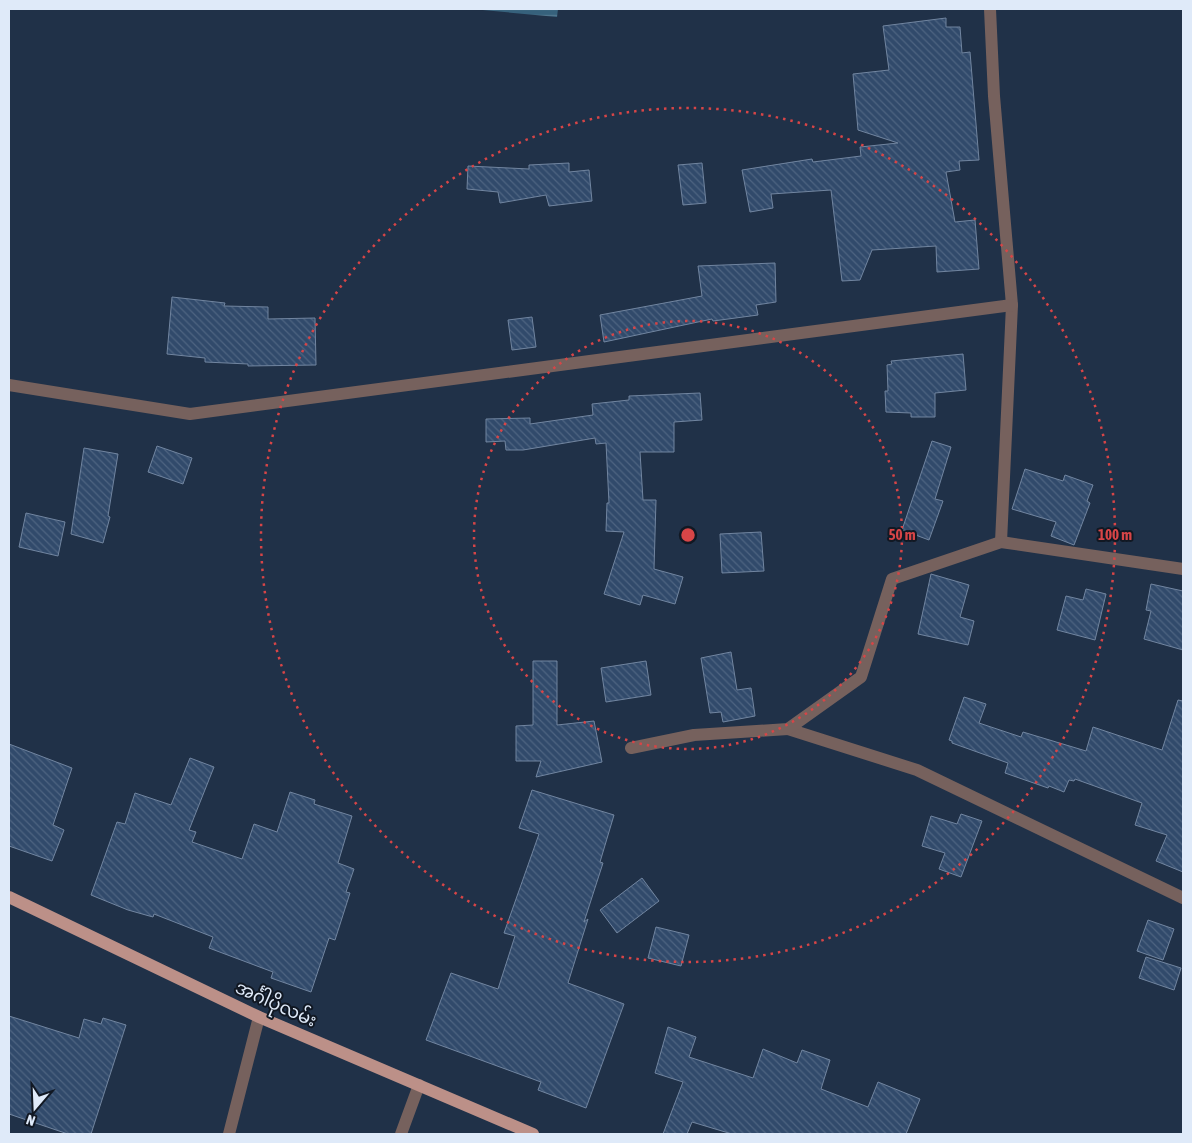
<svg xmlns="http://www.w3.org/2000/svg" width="1192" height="1143" font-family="'Asap Condensed','Noto Sans Myanmar',sans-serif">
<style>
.water{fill:url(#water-rules)}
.building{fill:url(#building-back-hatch);stroke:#7185a0}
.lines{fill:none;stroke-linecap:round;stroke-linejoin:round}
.lane{stroke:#76615d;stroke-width:12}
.street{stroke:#76615d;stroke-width:12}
.primary{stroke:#bc9088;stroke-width:12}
.ring{fill:none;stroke:#d74547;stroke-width:2.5;stroke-dasharray:2.5 5}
.labels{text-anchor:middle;stroke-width:4;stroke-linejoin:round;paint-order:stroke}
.street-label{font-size:18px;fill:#dfeaf9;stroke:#111823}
.centre{fill:#d74547;stroke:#111823;stroke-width:2.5}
.ring-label{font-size:15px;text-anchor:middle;font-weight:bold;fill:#d74547;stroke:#111823;stroke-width:4;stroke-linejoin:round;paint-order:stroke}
</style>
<defs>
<pattern id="water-rules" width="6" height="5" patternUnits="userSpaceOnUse" patternTransform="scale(1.25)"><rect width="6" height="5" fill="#36617c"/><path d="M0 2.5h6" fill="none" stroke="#53788f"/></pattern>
<pattern id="building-back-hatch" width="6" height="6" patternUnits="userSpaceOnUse" patternTransform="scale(1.25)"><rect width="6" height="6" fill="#314a6b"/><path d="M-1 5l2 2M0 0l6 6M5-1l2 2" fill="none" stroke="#4e6481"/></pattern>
</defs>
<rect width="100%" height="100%" fill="#203148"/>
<path class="water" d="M472,9H558L557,17Z"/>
<g class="building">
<path d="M946,18V27H960L962,53L970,52L979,160L959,161L960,170L946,172L955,222L975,220L979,269L937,272L936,246L872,250L860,280L842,281L831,190L771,194L773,208L750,212L742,170L812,159L813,162L861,156L860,147L898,143L858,130L853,74L889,70L883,26Z"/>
<path d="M569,163V172L589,170L592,201L549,206L546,195L500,203L498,192L467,189L468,166L529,169V165Z"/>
<path d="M702,163L706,203L683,205L678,165Z"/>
<path d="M775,263L776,302L756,305L758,315L713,321L712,319L604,342L600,315L702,296L698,266Z"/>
<path d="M172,297L225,303L224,306L268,307V319L315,318L316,365L248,366V364L205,362V358L167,354Z"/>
<path d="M532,317L536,347L512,350L508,320Z"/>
<path d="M963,354L966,390L935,393V417H911V413L886,412L885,391H888L887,365L892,364L891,361Z"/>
<path d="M700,393L702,420L674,422V452H640L643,500H656L654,569L683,577L675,604L643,595L640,605L604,594L624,532L606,531L607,503H609L606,443L596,444L595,438L523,450H506L505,441L486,442V419L530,418V424L593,415L592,404L629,400V396Z"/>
<path d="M932,441L951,447L935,499L943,501L929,540L902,530Z"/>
<path d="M157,446L192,458L183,484L148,472Z"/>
<path d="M84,448L118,454L108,516L110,517L103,543L71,534Z"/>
<path d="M1025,469L1063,481L1065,475L1093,485L1087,501L1090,503L1074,545L1051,536L1056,522L1012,509Z"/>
<path d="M26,513L65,522L58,556L19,547Z"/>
<path d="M761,532L764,571L722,573L720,534Z"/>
<path d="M931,574L969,585L960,617L974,621L968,645L918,634Z"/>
<path d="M1151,584L1183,591V650L1144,639L1151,611L1146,610Z"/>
<path d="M1086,589L1106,594L1095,640L1057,630L1066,596L1083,600Z"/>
<path d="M731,652L737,690L751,688L755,716L723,722L721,712L710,713L701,658Z"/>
<path d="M533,661H557V725L594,721L602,762L536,777L541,761H516V726L533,725Z"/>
<path d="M646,661L651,695L606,702L601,668Z"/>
<path d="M964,697L986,704L979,723L1021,737L1023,732L1086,751L1093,727L1162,750L1178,700L1183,701V872L1156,861L1167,835L1135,825L1142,803L1075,779L1074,781L1069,780L1064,792L1049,786L1048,788L1005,773L1008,763L952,743V741L949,740Z"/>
<path d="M9,744L72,768L53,825L64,830L52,861L9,846Z"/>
<path d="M190,758L214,767L189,830L196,832L192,842L242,859L254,824L277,832L290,792L315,800L314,804L352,816L338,863L354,869L346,892L350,893L335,940L329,938L311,992L271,978L273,972L209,948L213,937L154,914L153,917L128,910L91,895L117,822L125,824L135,793L171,805Z"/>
<path d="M532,790L614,815L600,862L603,863L584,922L588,919L568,983L624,1004L586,1108L538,1090L541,1082L426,1040L451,973L498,989L515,936L504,933L539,834L519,828Z"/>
<path d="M961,814L982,821L961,877L939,869L945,853L922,846L931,816L957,824Z"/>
<path d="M642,878L659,901L617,933L600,910Z"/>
<path d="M1148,920L1174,929L1163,960L1137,951Z"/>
<path d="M656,927L689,935L681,966L648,958Z"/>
<path d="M1146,957L1181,968L1174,990L1139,978Z"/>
<path d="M9,1016L79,1038L84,1019L101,1024L103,1018L126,1025L91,1134H68L9,1114Z"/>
<path d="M668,1027L696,1037L689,1057L753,1078L763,1049L797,1063L802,1050L830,1060L821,1089L868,1107L878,1082L920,1099L906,1134H732L692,1122L687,1134H663L683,1082L655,1073Z"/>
</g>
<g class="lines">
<path class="lane" d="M401,1134L419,1085"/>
<g class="street">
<path d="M990,9L994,96L1012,305L1001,542"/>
<path d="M9,385L190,414L1012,305"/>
<path d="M788,729L917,770L1183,898"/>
<path d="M631,748L694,735L788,729L861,677L892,579L1001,542L1183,569"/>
<path d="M229,1134L259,1017"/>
</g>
<path class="primary" d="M9,897L259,1017L533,1134"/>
</g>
<g class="ring">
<circle cx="688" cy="535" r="214"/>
<circle cx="688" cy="535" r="427"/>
</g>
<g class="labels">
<g class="street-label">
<text transform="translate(276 1004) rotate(24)" y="6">အင်္ဂါပိုလမ်း</text>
</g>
</g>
<circle cx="688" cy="535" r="8" class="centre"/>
<g class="ring-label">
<text x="902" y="540">50 m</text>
<text x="1115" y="540">100 m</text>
</g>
<rect width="1192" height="1143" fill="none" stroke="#dfeaf9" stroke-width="20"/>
<g transform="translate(35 1108) rotate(199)" stroke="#111823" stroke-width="4" paint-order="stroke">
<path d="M0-4L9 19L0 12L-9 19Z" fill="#dfeaf9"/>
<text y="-8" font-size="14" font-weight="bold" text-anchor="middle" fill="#dfeaf9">N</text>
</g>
</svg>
